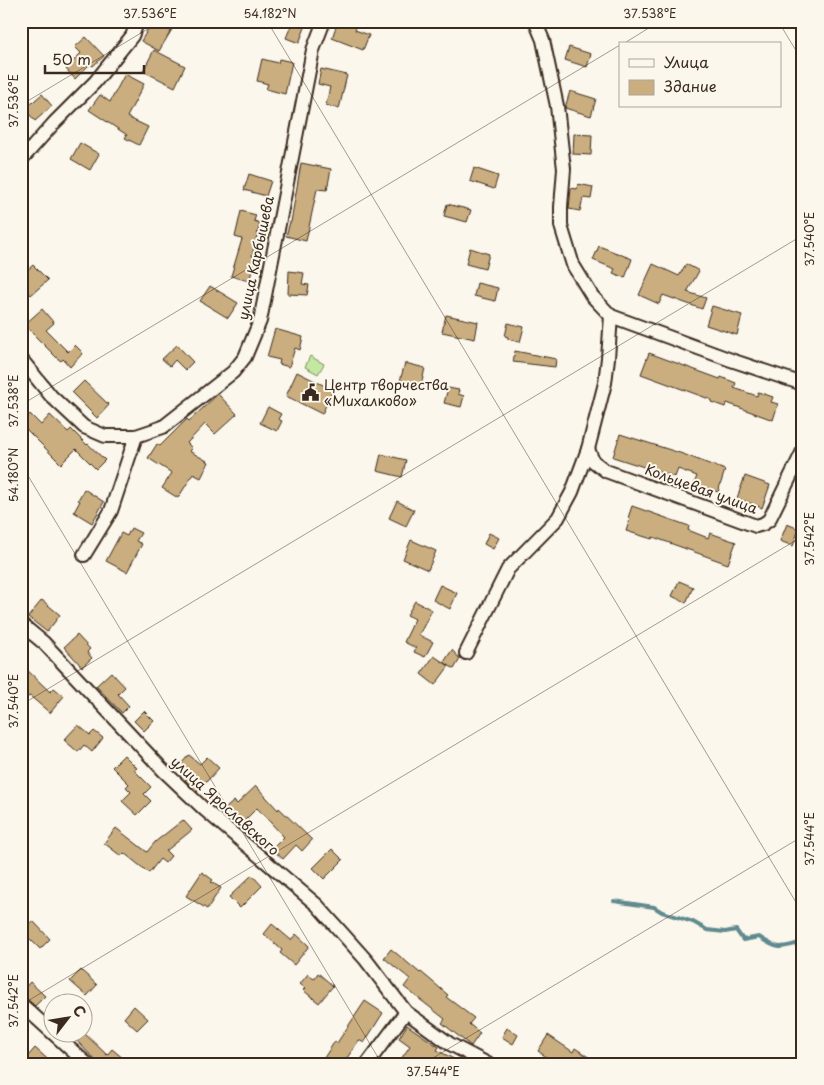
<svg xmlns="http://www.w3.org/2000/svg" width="824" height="1085" font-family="'Playpen Sans',sans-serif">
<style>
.green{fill:#c2e8a2;stroke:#7e8960}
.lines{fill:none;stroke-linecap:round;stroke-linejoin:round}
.stream{stroke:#618a8e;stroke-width:4}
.building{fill:#caae7f;stroke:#3b2a1e}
.minor-casing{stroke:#3b2a1e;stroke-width:16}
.minor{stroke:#fbf7ec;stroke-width:12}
.ticks{fill:none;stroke:#3b2a1e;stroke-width:1;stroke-opacity:0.45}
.labels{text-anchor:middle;stroke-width:4;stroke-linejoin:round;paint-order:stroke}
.street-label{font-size:14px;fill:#3b2a1e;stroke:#fbf7ec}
.poi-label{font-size:14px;fill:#3b2a1e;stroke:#fbf7ec;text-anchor:start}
.neatline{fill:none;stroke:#3b2a1e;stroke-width:2}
.ticks-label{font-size:12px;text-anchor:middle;fill:#3b2a1e}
</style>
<rect width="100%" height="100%" fill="#fbf7ec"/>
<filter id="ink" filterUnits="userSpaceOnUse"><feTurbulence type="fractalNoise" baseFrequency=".02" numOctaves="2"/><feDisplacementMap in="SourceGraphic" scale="10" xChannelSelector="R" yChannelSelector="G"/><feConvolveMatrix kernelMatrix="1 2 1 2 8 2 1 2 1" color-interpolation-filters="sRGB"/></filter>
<g filter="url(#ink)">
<path class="green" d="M310,356L324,364L318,374L305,367Z"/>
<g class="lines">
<path class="stream" d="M614,901L654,907L662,912L693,922L707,930L725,932L736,930L743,940L759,937C780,951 780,948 803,942"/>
</g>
<g class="building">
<path d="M153,21H177L159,51L141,41Z"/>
<path d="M293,21L306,25L299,43L286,38Z"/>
<path d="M338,21H358L355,30L369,35L363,50L332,38Z"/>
<path d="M86,37L104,56L93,66L90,64L75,79L66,69L81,53L75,47Z"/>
<path d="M569,47L591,54L587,67L565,60Z"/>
<path d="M154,50L185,66L175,87L143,71Z"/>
<path d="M262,59L278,63L279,59L292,62L285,94L266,89L268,84L257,81Z"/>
<path d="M321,69L347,75L339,109L326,105L330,87L318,84Z"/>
<path d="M125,74L144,84L127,117L148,127L139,145L125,138L127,135L89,110L100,95L110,102Z"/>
<path d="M570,91L596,99L591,116L565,108Z"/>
<path d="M42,94L52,106L35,121L25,109Z"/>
<path d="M574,134L592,135L591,155L573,154Z"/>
<path d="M80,143L99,154L90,170L71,159Z"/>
<path d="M301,163L331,169L327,190L317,189L306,241L286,236L290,222H291Z"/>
<path d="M474,168L498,176L494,189L470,181Z"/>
<path d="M249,174L271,181L266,196L244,190Z"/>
<path d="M578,184L593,187L591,199L583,198L580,211L569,209L571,188L577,189Z"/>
<path d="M447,204L471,210L467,222L444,216Z"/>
<path d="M241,211L256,215L254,221L260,223L252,256L256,258L249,281L231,276L242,239L235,237Z"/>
<path d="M599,246L632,259L625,278L613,273L615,269L593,260Z"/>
<path d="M470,248L489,254L485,269L466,264Z"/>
<path d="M653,264L679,276L686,264L699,271L687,292L706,298L702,309L663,295L659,304L639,295Z"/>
<path d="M33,265L48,280L31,295L21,285V276Z"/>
<path d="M289,271L304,273L302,284L309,285L307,295L288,294Z"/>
<path d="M477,283L498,288L495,301L474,296Z"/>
<path d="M210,286L238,303L228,318L200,301Z"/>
<path d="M712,306L742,315L737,335L706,325Z"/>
<path d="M42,309L54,323L46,330L68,352L75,345L83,353L70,367L63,359L61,361L57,358L24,325Z"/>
<path d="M446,315L478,322L475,339L442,332Z"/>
<path d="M508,323L524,327L520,342L508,339V337L505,336Z"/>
<path d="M275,329L303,337L300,350L295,348L289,367L279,364L280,360L267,357Z"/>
<path d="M177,345L193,362L185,370L175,360L170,366L162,359Z"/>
<path d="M515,351L556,359L555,367L513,362Z"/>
<path d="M649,353L720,379L721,377L736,383L734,388L757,396L758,392L773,397L771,402L778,404L773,420L727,403L725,407L711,402L712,400L641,374Z"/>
<path d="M405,363L425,368L421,386L400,381Z"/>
<path d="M297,372L333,390L322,414L286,396Z"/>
<path d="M84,381L109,405L97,418L72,393Z"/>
<path d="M448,388L459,390L458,394L464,396L461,407L444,403Z"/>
<path d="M218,394L237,414L215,434L205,424L187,443L192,448L189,451L209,462L201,478L193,474L178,498L162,488L172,473L148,458L157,444L160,446L187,419L189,421Z"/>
<path d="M268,407L281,414L278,419L282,421L277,431L260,423Z"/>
<path d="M30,414L41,425L50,415L68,432L71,429L87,445L88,444L105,460L96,469L76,449L61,464L21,424Z"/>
<path d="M620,434L683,454L725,470L718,492L694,484L697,476L678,469L675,477L613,457Z"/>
<path d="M381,454L406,460L402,477L377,471Z"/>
<path d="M745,476L770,485L762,508L737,498Z"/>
<path d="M84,489L104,502L92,523L74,512L80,501L78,500Z"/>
<path d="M397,501L414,510L406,526L389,518Z"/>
<path d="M632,506L689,526L688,530L708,538L710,533L736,542L728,564L653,537L652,539L626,531L630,519L628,518Z"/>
<path d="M787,524L799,529L793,546L780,541Z"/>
<path d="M131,528L141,533L136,541L142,544L127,572L106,561L121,533L127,536Z"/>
<path d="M489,533L499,538L493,549L484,544Z"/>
<path d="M411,540L436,551L428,570L403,559Z"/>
<path d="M679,581L693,587L686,603L672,596Z"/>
<path d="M440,585L457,593L450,609L433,600Z"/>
<path d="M42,600L60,615L47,632L28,617Z"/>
<path d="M415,601L432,610L419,635L433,642L425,657L414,652L416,648L404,642L415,619L407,615Z"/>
<path d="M77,635L90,649L87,652L92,658L82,667L64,647Z"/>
<path d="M452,650L460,659L454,669L444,662Z"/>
<path d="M434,656L449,666L435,685L421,674Z"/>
<path d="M21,664L50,692L54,688L64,696L50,713L30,696L28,697L21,690Z"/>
<path d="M111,672L125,687L118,694L129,706L122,713L96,686Z"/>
<path d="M144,711L154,721L144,731L134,721Z"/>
<path d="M78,725L90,735L94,731L103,738L92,752L84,745L78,752L64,740Z"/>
<path d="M124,755L137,768L134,770L151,787L144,794L151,801L137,815L122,801L131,792L126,787L129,784L112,767Z"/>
<path d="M189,755L200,764L207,757L219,768L197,792L185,780L190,775L180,765Z"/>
<path d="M256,786L278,810L279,808L312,840L302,851L296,845L283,859L272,849L284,837L257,808L242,823L226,808L234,801L237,804Z"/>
<path d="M183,820L192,830L166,851L171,856L165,863L160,859L149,873L124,853L121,856L104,843L116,828L147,852L155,842Z"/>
<path d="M332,849L343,860L324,879L313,868Z"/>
<path d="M202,872L213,880L211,882L221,888L207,909L186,896Z"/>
<path d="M252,875L262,886L240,908L229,897Z"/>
<path d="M33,921L50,939L40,949L22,931Z"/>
<path d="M272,924L291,940L296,934L309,946L294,965L280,953L282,950L264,934Z"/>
<path d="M391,949L420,973L421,972L433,982L448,995L446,997L474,1018L469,1024L480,1033L471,1046L442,1023L445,1019L404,987L410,979L384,958Z"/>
<path d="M81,970L97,985L87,996L70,981Z"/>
<path d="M318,973L333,986L319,1003L303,990L305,988L300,984L308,974L314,979Z"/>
<path d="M30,982L45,996L35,1006L21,994V992Z"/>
<path d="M365,1001L383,1013L364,1043L359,1040L343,1064H320L335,1041L337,1043Z"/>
<path d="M134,1006L148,1019L137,1030L124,1018Z"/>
<path d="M407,1025L439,1047L437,1050L463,1064H408L401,1059L410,1046L399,1038Z"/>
<path d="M507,1028L518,1035L513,1044L502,1037Z"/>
<path d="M82,1031L107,1055L112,1049L130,1064H99L75,1039Z"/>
<path d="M548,1035L573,1052L575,1048L599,1064H556L538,1051Z"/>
<path d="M35,1048L53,1064H21Z"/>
</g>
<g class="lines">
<defs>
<g id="minor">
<path d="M535,21L543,40L557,106L564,169L561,207V226L573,265L592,296L611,316L731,360L803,384"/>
<path d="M21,160L54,123L95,82L132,36L138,21"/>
<path d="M21,359L51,396L84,427L105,436H136L163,427L233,372L245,357L260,321L313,50L324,21"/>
<path d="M588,449L593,461L606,471L756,526L763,524L769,520L803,451"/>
<path d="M84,555L111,511L136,436"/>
<path d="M21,624L44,643L164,771L205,810L317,905L366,960L406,1012L450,1044L488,1064"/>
<path d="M466,653L508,569L558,518L572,492L588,449L605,383L608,358L611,316"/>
<path d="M21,1004L87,1064"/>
<path d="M367,1064L406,1012"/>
</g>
</defs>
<use href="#minor" class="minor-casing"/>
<use href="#minor" class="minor"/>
</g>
</g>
<path class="ticks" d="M267,21L803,914M778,21L803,62M623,44L660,21M21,105L161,21M21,405L620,45M21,464L382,1064M21,705L803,235M21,1005L803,536M423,1064L803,836"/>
<defs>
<symbol id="civic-bare" viewBox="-9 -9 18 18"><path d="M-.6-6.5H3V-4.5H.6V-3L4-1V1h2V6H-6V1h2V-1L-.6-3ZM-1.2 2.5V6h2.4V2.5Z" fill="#3b2a1e" stroke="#fbf7ec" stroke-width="2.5" paint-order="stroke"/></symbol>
</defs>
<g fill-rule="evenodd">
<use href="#civic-bare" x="298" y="380" width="25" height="25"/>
</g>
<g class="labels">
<g class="street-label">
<text transform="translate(256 258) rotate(-78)" y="5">улица Карбышева</text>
<text transform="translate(701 489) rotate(20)" y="5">Кольцевая улица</text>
<text transform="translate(225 806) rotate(42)" y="5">улица Ярославского</text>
</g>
<g class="poi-label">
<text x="324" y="390">Центр творчества<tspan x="324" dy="16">«Михалково»</tspan></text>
</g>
</g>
<rect width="824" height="1085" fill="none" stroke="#fbf7ec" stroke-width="55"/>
<rect x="619" y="42" width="162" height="65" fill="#fbf7ec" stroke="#aea59a"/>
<rect x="629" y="59" width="25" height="8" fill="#fbf7ec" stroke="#aea59a"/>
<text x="664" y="68" font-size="15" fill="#3b2a1e">Улица</text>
<rect x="629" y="80" width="25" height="15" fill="#caae7f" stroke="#aea59a"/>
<text x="664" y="92" font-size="15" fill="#3b2a1e">Здание</text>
<g transform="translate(68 1018) rotate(59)"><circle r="24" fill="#fbf7ec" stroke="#aea59a"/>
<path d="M0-4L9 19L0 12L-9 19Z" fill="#3b2a1e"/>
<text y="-8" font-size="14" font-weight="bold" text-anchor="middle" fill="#3b2a1e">С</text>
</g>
<path d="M45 65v8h99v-8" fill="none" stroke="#3b2a1e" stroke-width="2.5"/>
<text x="52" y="65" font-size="15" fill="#3b2a1e" stroke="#fbf7ec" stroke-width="4" paint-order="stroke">50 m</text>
<rect x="28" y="28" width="768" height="1030" class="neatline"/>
<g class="ticks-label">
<text x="150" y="18">37.536°E</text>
<text x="270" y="18">54.182°N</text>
<text x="650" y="18">37.538°E</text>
<text transform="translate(14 101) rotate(-90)" y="4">37.536°E</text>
<text transform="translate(810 239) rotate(-90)" y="4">37.540°E</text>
<text transform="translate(14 401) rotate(-90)" y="4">37.538°E</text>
<text transform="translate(14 475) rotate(-90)" y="4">54.180°N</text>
<text transform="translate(810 539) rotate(-90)" y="4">37.542°E</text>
<text transform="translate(14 701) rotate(-90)" y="4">37.540°E</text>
<text transform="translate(810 839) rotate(-90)" y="4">37.544°E</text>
<text transform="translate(14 1001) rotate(-90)" y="4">37.542°E</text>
<text x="433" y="1076">37.544°E</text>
</g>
</svg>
